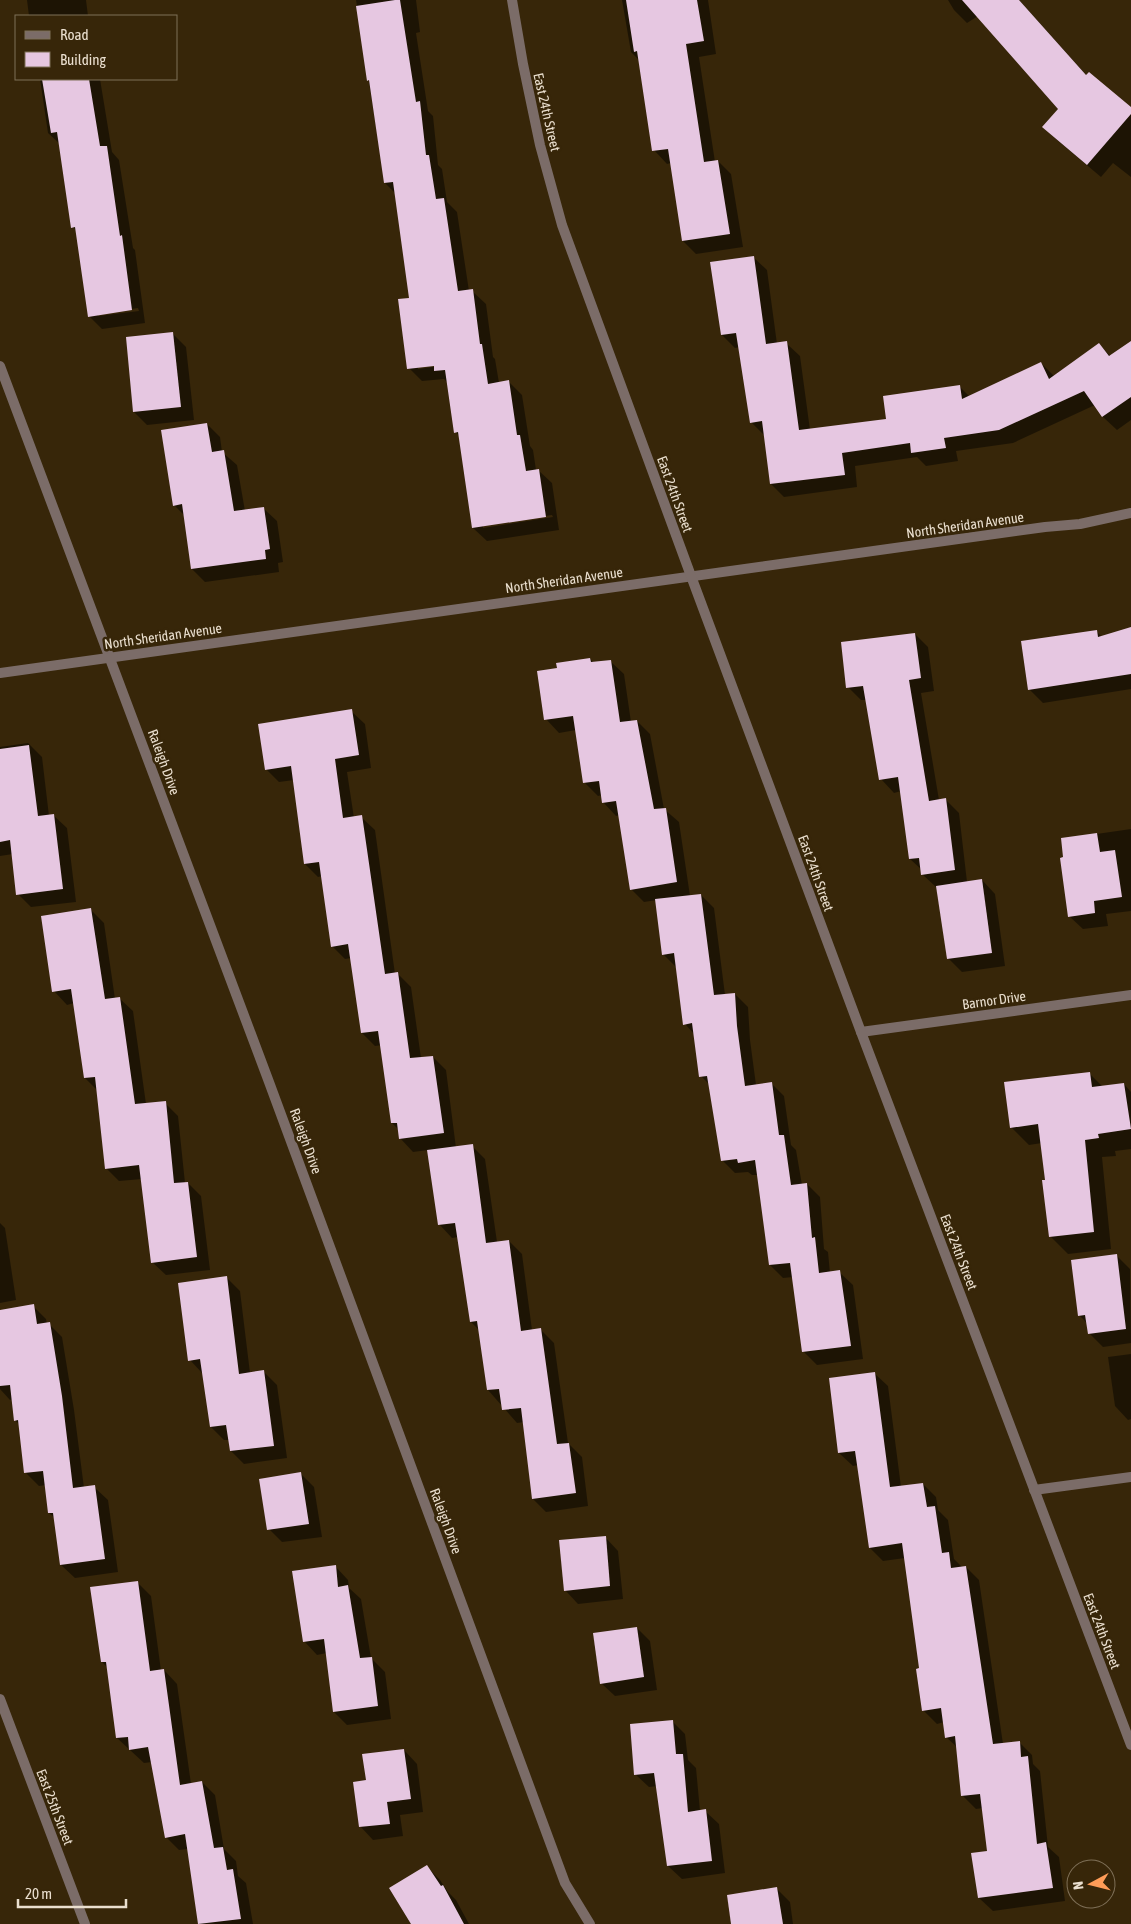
<svg xmlns="http://www.w3.org/2000/svg" width="1131" height="1924" font-family="'Asap Condensed',sans-serif">
<style>
.shadow{fill:#0007;fill-rule:evenodd}
.building{fill:#e6c7e1}
.lines{fill:none;stroke-linecap:round;stroke-linejoin:round}
.minor{stroke:#7b6c68;stroke-width:10}
.tertiary{stroke:#7b6c68;stroke-width:10}
.labels{text-anchor:middle;stroke-width:5;stroke-linejoin:round;paint-order:stroke}
.street-label{font-size:14px;fill:#eadfcf;stroke:#372609}
</style>
<rect width="100%" height="100%" fill="#372609"/>
<g class="shadow">
<path d="M27,0H86L88,16H29Z"/>
<path d="M356,0H416L420,32L416,33L428,111L433,116L438,165L442,169L447,202L457,212L469,291H472L486,304L493,357L495,359L499,383L509,382L522,395L530,446L533,450L536,470H538L552,483L559,530L487,541L473,528L460,437L456,432L448,383L444,379L422,381L409,368L411,299L396,194L385,183ZM440,364V366L418,369V366ZM552,515L553,517L483,528V525Z"/>
<path d="M622,0H708L716,54L699,57L715,162L718,161L731,174L743,247L696,254L683,241L671,163L667,164L654,150L640,61L631,52Z"/>
<path d="M948,0H1019L1087,76L1131,109V177L1113,163L1101,177L1057,140L1044,127L1059,109L978,16L967,23L954,10Z"/>
<path d="M40,79H100L112,152L119,160L133,248L135,250L145,323L102,329L89,316L77,231L73,227L61,145L48,133ZM138,308L139,311L98,316V314Z"/>
<path d="M753,257L767,270L777,344L786,343L800,356L810,430L887,420L959,386L969,396L1041,363L1054,376L1099,344L1111,357H1131V420L1117,430L1103,417L1095,405L1013,443L956,451L958,461L926,466L917,457L855,466L857,487L784,497L771,484L765,436L751,422L740,347L735,348L722,335Z"/>
<path d="M172,333L186,347L194,420L147,425L134,412Z"/>
<path d="M207,424L220,437L222,452L237,465L245,511L263,508L277,521L283,562L278,563L279,572L205,582L192,569L184,515L174,505Z"/>
<path d="M1131,628V689L1043,703L1029,689L1096,631L1102,637Z"/>
<path d="M915,634L928,647L934,691L921,693L939,800H946L959,813L967,882L982,880L995,894L1005,966L962,972L948,958L938,887H936L922,874V870L910,859L901,791L894,793L881,779L866,700H861L848,687Z"/>
<path d="M590,659L594,663L610,661L624,674L631,722L637,721L650,734L664,809L679,822L690,896L701,895L714,908L725,995L735,994L748,1007L750,1040L756,1085L771,1083L784,1096L791,1145L796,1150L802,1185L807,1184L820,1197L824,1249L828,1252L830,1273L839,1272L853,1285L863,1359L817,1365L804,1352L793,1277L783,1278L770,1265L758,1175H752L748,1172L735,1173L722,1160L710,1085L701,1076L695,1035L685,1024L677,968L663,954L657,900L644,902L631,889L620,815L616,816L603,802L602,795L598,796L585,783L576,730L559,733L546,719L558,669Z"/>
<path d="M351,711L365,724L371,768L347,772L354,818L361,817L375,830L395,974H398L411,987L421,1058L433,1057L446,1070L456,1148L472,1146L485,1159L497,1242L509,1241L522,1254L532,1330L540,1329L554,1343L568,1443L582,1457L588,1506L546,1512L533,1499L524,1422L517,1423L488,1390L479,1330L471,1322L458,1237L452,1238L439,1224L428,1150L413,1152L400,1138L399,1130L392,1123L382,1045L375,1046L362,1033L351,958L345,959L332,946L322,876L318,877L305,864L294,780L279,782L266,769Z"/>
<path d="M28,743L42,757L49,816L53,815L67,828L76,902L31,907L18,894L13,854L0,856V747Z"/>
<path d="M1131,829V911L1106,914L1108,926L1083,929L1069,916L1062,839Z"/>
<path d="M90,909L104,923L115,999L119,998L133,1011L146,1104L165,1103L178,1116L185,1183H188L201,1196L210,1270L166,1275L152,1262L142,1179L119,1181L106,1168L98,1091L85,1078L74,1003L67,1005L54,991Z"/>
<path d="M1090,1074L1103,1087L1124,1084L1131,1092V1149L1115,1151L1116,1156L1102,1157L1111,1249L1068,1254L1050,1236L1042,1143L1029,1145L1011,1127Z"/>
<path d="M0,1223L5,1228L16,1300L0,1303Z"/>
<path d="M1116,1255L1130,1269L1131,1343L1103,1347L1089,1333L1088,1324L1079,1315Z"/>
<path d="M227,1278L240,1291L250,1373L264,1372L277,1385L287,1458L244,1464L231,1451L229,1440H224L211,1427L203,1374L190,1360Z"/>
<path d="M33,1306L46,1319L47,1324H49L62,1337L74,1410L84,1488L94,1487L108,1500L118,1572L75,1578L61,1565L55,1518L49,1513L46,1485L39,1486L26,1473L20,1425L15,1420L13,1399L10,1400L0,1389V1311Z"/>
<path d="M1131,1354V1419L1128,1420L1115,1406L1108,1357Z"/>
<path d="M874,1373L888,1386L901,1487L923,1484L936,1497L938,1510L948,1520L954,1559L962,1567H966L979,1580L1003,1744L1019,1742L1032,1755L1033,1764L1040,1771L1048,1847L1059,1857L1065,1901L993,1911L979,1898L989,1852L983,1808L976,1809L963,1796L958,1748L946,1737L944,1722L937,1724L923,1710L921,1668L905,1558L883,1561L870,1548L858,1465L853,1466L839,1453Z"/>
<path d="M301,1474L314,1487L322,1537L282,1542L269,1529Z"/>
<path d="M605,1537L618,1551L623,1599L578,1604L565,1590Z"/>
<path d="M335,1566L348,1580L349,1588L361,1599L371,1658L385,1672L391,1719L347,1725L334,1712L327,1653L317,1655L304,1641Z"/>
<path d="M137,1582L151,1596L161,1671L164,1670L177,1684L191,1784L202,1782L215,1795L224,1849L236,1861L238,1876L246,1883L253,1924H199L188,1849L179,1850L166,1837L152,1762L144,1763L117,1738L108,1668L102,1662Z"/>
<path d="M637,1628L650,1641L657,1690L615,1696L601,1683Z"/>
<path d="M672,1721L685,1734L688,1760L696,1768L700,1811H705L719,1824L725,1873L682,1879L668,1866L658,1786L649,1787L635,1774Z"/>
<path d="M404,1750L417,1764L423,1812L400,1815L403,1836L373,1840L360,1826L367,1781Z"/>
<path d="M427,1867L440,1880L448,1892L456,1900L469,1924H412Z"/>
<path d="M777,1889L790,1902L793,1924H732Z"/>
</g>
<g class="building">
<path d="M395,0H400L416,102L420,101L426,155H429L436,199L444,198L458,291L473,289L480,344H482L488,384L509,380L517,435H520L526,471L539,469L546,517L472,528L458,432L454,433L445,370L434,371V366L407,369L398,299L409,298L393,182L384,183L369,80L367,81L356,6Z"/>
<path d="M626,0H697L704,41L686,44L704,162L718,160L730,234L682,241L668,149L652,151L637,51L634,52Z"/>
<path d="M962,0H1019L1086,75L1089,72L1131,107V114L1087,165L1042,127L1058,109Z"/>
<path d="M42,79H89L100,146H107L120,236L122,235L132,310L88,317L75,227L71,228L57,132L51,133Z"/>
<path d="M754,256L766,344L787,341L799,430L886,419L883,396L960,385L962,399L1041,362L1049,379L1099,343L1109,356L1131,341V397L1102,417L1084,391L999,430L944,438L946,448L911,453L910,443L842,453L845,475L770,484L762,421L750,423L736,333L721,335L710,262Z"/>
<path d="M173,332L181,407L133,412L126,337Z"/>
<path d="M207,423L212,452L224,450L234,511L264,507L270,549L265,550L266,559L191,569L182,504L173,506L161,430Z"/>
<path d="M1131,627V674L1028,690L1021,641L1097,630L1098,637Z"/>
<path d="M915,633L921,678L909,680L929,801L946,798L955,870L921,875L919,858L909,859L898,777L879,780L863,686L846,688L841,642Z"/>
<path d="M590,658L591,662L611,660L620,722L637,720L654,809L666,808L677,882L630,890L616,801L602,803L599,781L583,783L573,716L544,720L537,671L557,668L556,663Z"/>
<path d="M352,709L359,755L335,759L343,818L362,815L385,974L398,972L410,1058L433,1056L444,1133L399,1139L397,1123H391L378,1031L361,1033L348,944L331,947L319,862L304,864L291,766L265,770L258,724Z"/>
<path d="M29,745L38,816L54,814L63,889L16,895L10,840L0,842V749Z"/>
<path d="M1097,833L1100,852L1115,850L1122,897L1094,901L1095,913L1068,917L1060,858L1063,857L1061,838Z"/>
<path d="M982,879L992,953L947,959L936,886Z"/>
<path d="M701,894L714,995L735,993L737,1026L745,1086L772,1082L779,1135H784L791,1185L807,1183L812,1238L815,1237L819,1273L840,1270L851,1346L802,1352L790,1263L769,1265L755,1160L738,1163L737,1159L721,1161L707,1076L699,1077L692,1023L683,1025L674,953L662,955L655,899Z"/>
<path d="M91,908L105,999L120,997L135,1104L166,1101L174,1183L188,1182L197,1257L151,1263L139,1165L105,1169L95,1077L84,1078L71,989L52,992L41,916Z"/>
<path d="M1090,1072L1092,1087L1124,1083L1131,1129L1098,1134L1099,1138L1085,1140L1094,1232L1049,1237L1042,1180H1045L1038,1124L1010,1128L1004,1082Z"/>
<path d="M473,1144L486,1243L509,1240L521,1331L541,1328L557,1444L569,1443L576,1493L532,1499L521,1408L502,1410L499,1389L487,1390L477,1321L470,1322L455,1223L438,1225L427,1150Z"/>
<path d="M1117,1254L1126,1329L1088,1334L1085,1315L1078,1316L1071,1260Z"/>
<path d="M227,1276L239,1374L264,1370L274,1446L230,1451L226,1425L210,1427L200,1359L188,1361L178,1283Z"/>
<path d="M34,1304L37,1324L50,1322L62,1396L73,1488L95,1485L105,1559L60,1565L53,1513H48L43,1471L24,1473L18,1420L14,1421L10,1385L0,1386V1310Z"/>
<path d="M875,1372L890,1487L923,1483L927,1507L935,1506L942,1553L949,1552L951,1568L966,1566L993,1744L1020,1741L1021,1757L1028,1756L1037,1844L1046,1842L1053,1888L978,1898L971,1853L987,1851L980,1794L961,1796L955,1736L945,1738L941,1708L922,1711L916,1669L919,1668L902,1543L869,1548L855,1451L838,1453L829,1378Z"/>
<path d="M301,1472L309,1524L267,1530L259,1479Z"/>
<path d="M606,1536L610,1586L564,1591L559,1540Z"/>
<path d="M336,1565L338,1587L348,1585L360,1658L372,1657L378,1706L333,1712L324,1639L303,1642L292,1571Z"/>
<path d="M138,1581L150,1671L164,1669L180,1785L202,1781L214,1848L223,1847L227,1870L233,1869L241,1919L198,1924L185,1834L165,1838L148,1747L129,1750L128,1737L116,1738L106,1662H101L90,1587Z"/>
<path d="M637,1627L644,1677L600,1684L593,1633Z"/>
<path d="M673,1720L676,1754H683L688,1812L706,1809L712,1861L667,1866L654,1773L634,1775L630,1724Z"/>
<path d="M404,1749L411,1799L387,1802L390,1824L359,1827L353,1782L366,1780L362,1754Z"/>
<path d="M427,1865L441,1886L443,1885L464,1924H411L389,1888Z"/>
<path d="M777,1887L783,1924H731L727,1895Z"/>
</g>
<g class="lines">
<g class="minor">
<path d="M0,366L269,1082L565,1883L590,1924"/>
<path d="M0,673L1045,527L1080,524L1131,513"/>
<path d="M861,1032L1131,995"/>
<path d="M1034,1490L1131,1477"/>
<path d="M0,1699L85,1924"/>
</g>
<path class="tertiary" d="M512,0L523,64L540,145L562,225L691,576L861,1032L1131,1745"/>
</g>
<g class="labels">
<g class="street-label">
<text transform="translate(547 112) rotate(77)" y="5">East 24th Street</text>
<text transform="translate(675 494) rotate(70)" y="5">East 24th Street</text>
<text transform="translate(965 525) rotate(-8)" y="5">North Sheridan Avenue</text>
<text transform="translate(564 580) rotate(-8)" y="5">North Sheridan Avenue</text>
<text transform="translate(163 636) rotate(-8)" y="5">North Sheridan Avenue</text>
<text transform="translate(164 762) rotate(70)" y="5">Raleigh Drive</text>
<text transform="translate(816 873) rotate(70)" y="5">East 24th Street</text>
<text transform="translate(994 1000) rotate(-8)" y="5">Barnor Drive</text>
<text transform="translate(306 1141) rotate(70)" y="5">Raleigh Drive</text>
<text transform="translate(959 1252) rotate(69)" y="5">East 24th Street</text>
<text transform="translate(446 1521) rotate(70)" y="5">Raleigh Drive</text>
<text transform="translate(1102 1631) rotate(69)" y="5">East 24th Street</text>
<text transform="translate(55 1807) rotate(69)" y="5">East 25th Street</text>
</g>
</g>
<rect x="15" y="15" width="162" height="65" fill="#372609" stroke="#7f7058"/>
<rect x="25" y="31" width="25" height="8" fill="#7b6c68" stroke="#7f7058"/>
<text x="60" y="40" font-size="15" fill="#eadfcf">Road</text>
<rect x="25" y="52" width="25" height="15" fill="#e6c7e1" stroke="#7f7058"/>
<text x="60" y="65" font-size="15" fill="#eadfcf">Building</text>
<g transform="translate(1091 1884) rotate(263)"><circle r="24" fill="#372609" stroke="#7f7058"/>
<path d="M0-4L9 19L0 12L-9 19Z" fill="#fe9c58"/>
<text y="-8" font-size="14" font-weight="bold" text-anchor="middle" fill="#eadfcf">N</text>
</g>
<path d="M18 1899v8h108v-8" fill="none" stroke="#eadfcf" stroke-width="2.5"/>
<text x="25" y="1899" font-size="15" fill="#eadfcf" stroke="#372609" stroke-width="4" paint-order="stroke">20 m</text>
</svg>
